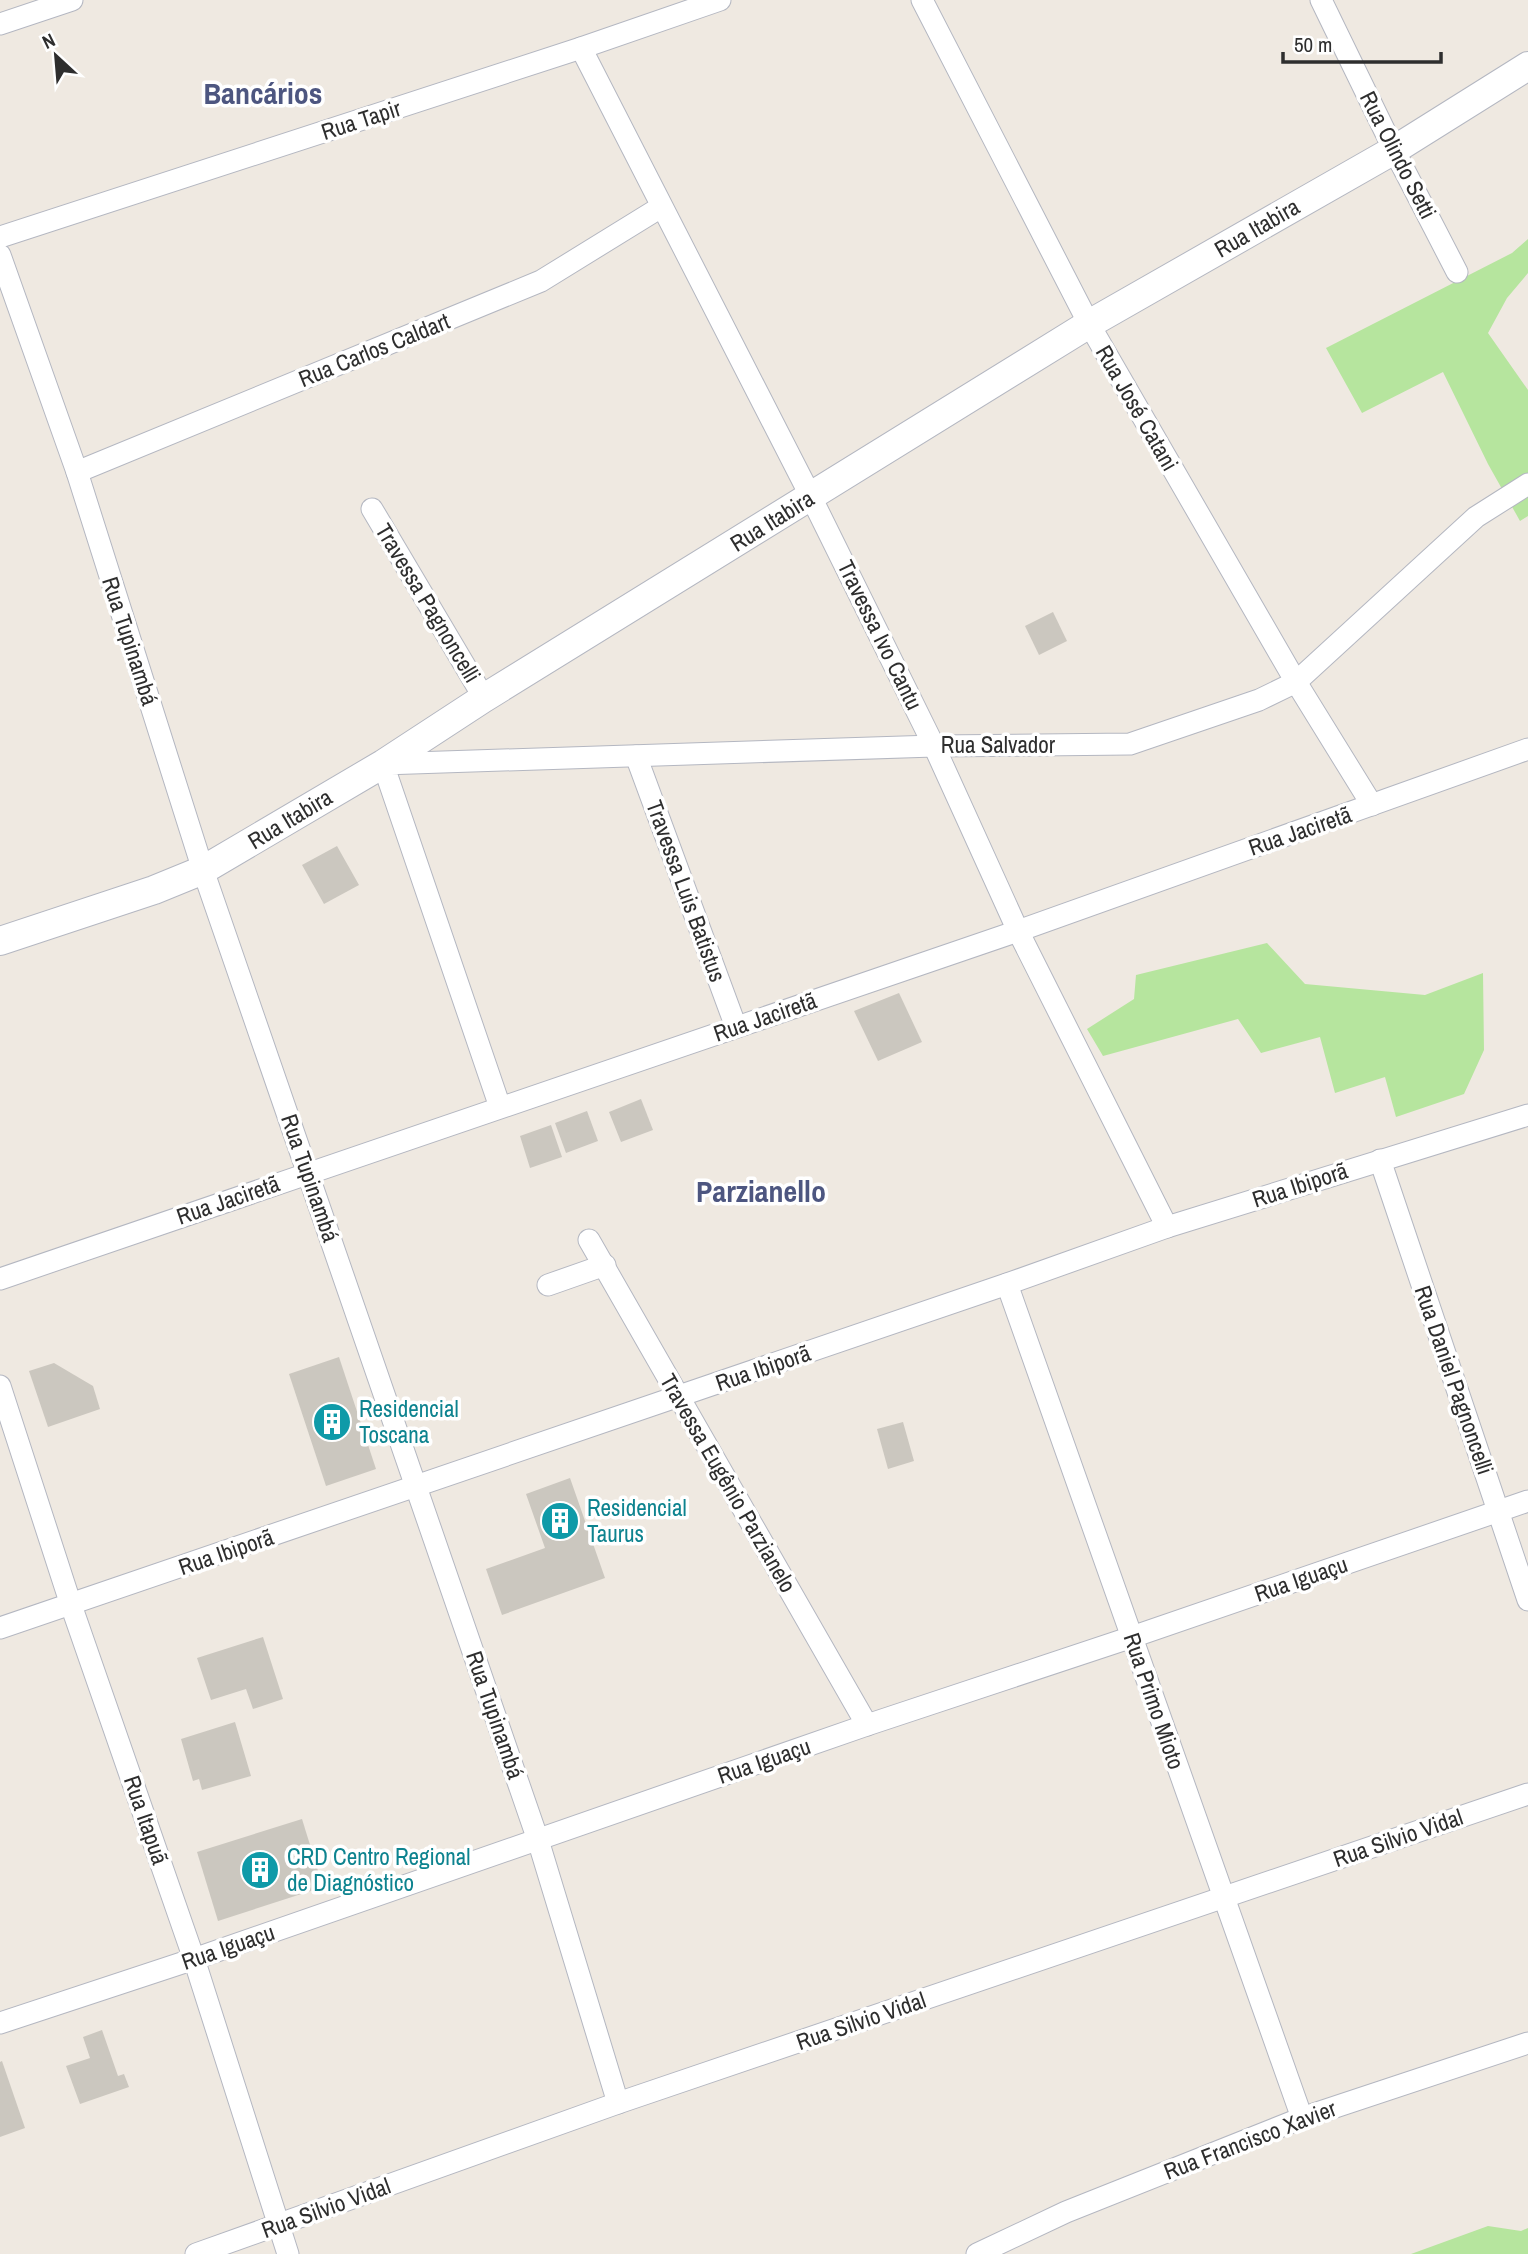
<svg xmlns="http://www.w3.org/2000/svg" width="1528" height="2254" font-family="'Archivo Narrow',sans-serif">
<style>
.green{fill:#b6e59e}
.building{fill:#cbc7bf}
.lines{fill:none;stroke-linecap:round;stroke-linejoin:round}
.minor-casing{stroke:#b4b7c1;stroke-width:23}
.tertiary-casing{stroke:#b4b7c1;stroke-width:30}
.minor{stroke:#fff;stroke-width:21}
.tertiary{stroke:#fff;stroke-width:28}
.labels{text-anchor:middle;stroke-width:7;stroke-linejoin:round;paint-order:stroke}
.street-label{font-size:23px;fill:#2e2e2e;stroke:#fff}
.culture-label{font-size:23px;fill:#0d838f;stroke:#fff;text-anchor:start}
.district-label{font-size:30px;font-weight:bold;fill:#4d5680;stroke:#fff}
</style>
<rect width="100%" height="100%" fill="#efe9e1"/>
<g class="green">
<path d="M1528,239V273L1507,298L1488,333L1528,390V516L1520,521L1488,464L1443,372L1362,413L1326,348L1512,253Z"/>
<path d="M1267,943L1305,984L1425,995L1483,973L1484,1050L1464,1094L1396,1117L1385,1077L1335,1093L1320,1037L1261,1053L1238,1019L1103,1056L1087,1029L1134,999L1136,975Z"/>
<path d="M1488,2226L1521,2231L1528,2228V2254H1411Z"/>
</g>
<g class="building">
<path d="M1053,612L1067,641L1039,655L1025,626Z"/>
<path d="M337,846L359,885L324,904L302,865Z"/>
<path d="M899,993L922,1042L878,1061L854,1011Z"/>
<path d="M641,1099L653,1130L621,1142L609,1112Z"/>
<path d="M587,1111L598,1141L566,1153L555,1123Z"/>
<path d="M551,1125L562,1157L530,1168L520,1136Z"/>
<path d="M339,1357L376,1469L326,1486L289,1374Z"/>
<path d="M54,1363L93,1386L100,1409L48,1427L29,1371Z"/>
<path d="M903,1422L914,1461L888,1469L877,1429Z"/>
<path d="M570,1478L605,1578L502,1615L486,1569L545,1548L526,1494Z"/>
<path d="M263,1637L283,1699L253,1709L246,1689L211,1700L197,1658Z"/>
<path d="M235,1722L251,1776L202,1790L199,1779L193,1781L181,1739Z"/>
<path d="M302,1819L323,1887L218,1921L197,1852Z"/>
<path d="M102,2030L118,2076L124,2074L129,2087L80,2104L66,2066L90,2058L83,2037Z"/>
<path d="M2,2061L25,2128L0,2137V2062Z"/>
</g>
<g class="lines">
<defs>
<g id="minor">
<path d="M922,0L1089,324L1296,682L1372,805"/>
<path d="M1321,0L1394,150L1457,272"/>
<path d="M0,24L72,0"/>
<path d="M581,48L811,497L934,746L1018,931L1167,1227"/>
<path d="M0,237L581,48L720,0"/>
<path d="M0,255L77,472L203,870L538,1840L618,2103"/>
<path d="M77,472L541,281L661,207"/>
<path d="M372,509L484,698"/>
<path d="M636,756L736,1027"/>
<path d="M500,1107L383,764L934,746L1130,744L1259,700L1296,682L1476,517L1528,484"/>
<path d="M1380,1160L1528,1600"/>
<path d="M589,1240L867,1725"/>
<path d="M0,1279L1018,931L1528,749"/>
<path d="M1007,1284L1302,2118"/>
<path d="M548,1285L605,1265"/>
<path d="M0,1386L71,1605L194,1959L288,2254"/>
<path d="M0,1628L1007,1284L1167,1227L1528,1115"/>
<path d="M0,2023L194,1959L867,1725L1132,1637L1528,1501"/>
<path d="M196,2254L618,2103L1528,1794"/>
<path d="M977,2254L1066,2212L1302,2118L1528,2043"/>
</g>
<path id="tertiary" d="M0,941L154,890L203,870L383,764L484,698L1089,324L1394,150L1528,66"/>
</defs>
<use href="#minor" class="minor-casing"/>
<use href="#tertiary" class="tertiary-casing"/>
<use href="#minor" class="minor"/>
<use href="#tertiary" class="tertiary"/>
</g>
<defs>
<symbol id="building-disc" viewBox="-11 -11 22 22"><circle r="9.5" fill="#0f9aa8" stroke="#fff"/><path d="M-4-6H4V6H1V3H-1V6H-4ZM-2.5-4.3h1.7v1.8h-1.7ZM.8-4.3h1.7v1.8H.8ZM-2.5-1h1.7V.8h-1.7ZM.8-1h1.7V.8H.8Z" fill="#fff"/></symbol>
</defs>
<g fill-rule="evenodd">
<use href="#building-disc" x="310" y="1400" width="44" height="44"/>
<use href="#building-disc" x="538" y="1499" width="44" height="44"/>
<use href="#building-disc" x="238" y="1848" width="44" height="44"/>
</g>
<g class="labels">
<g class="street-label">
<text transform="translate(361 120) rotate(-18)" y="8">Rua Tapir</text>
<text transform="translate(1398 155) rotate(63)" y="8">Rua Olindo Setti</text>
<text transform="translate(1257 228) rotate(-30)" y="8">Rua Itabira</text>
<text transform="translate(374 350) rotate(-22)" y="8">Rua Carlos Caldart</text>
<text transform="translate(1137 408) rotate(60)" y="8">Rua José Catani</text>
<text transform="translate(772 521) rotate(-32)" y="8">Rua Itabira</text>
<text transform="translate(428 603) rotate(59)" y="8">Travessa Pagnoncelli</text>
<text transform="translate(880 635) rotate(64)" y="8">Travessa Ivo Cantu</text>
<text transform="translate(130 641) rotate(72)" y="8">Rua Tupinambá</text>
<text x="998" y="753">Rua Salvador</text>
<text transform="translate(290 819) rotate(-31)" y="8">Rua Itabira</text>
<text transform="translate(1300 831) rotate(-19)" y="8">Rua Jaciretã</text>
<text transform="translate(686 891) rotate(70)" y="8">Travessa Luis Batistus</text>
<text transform="translate(765 1017) rotate(-19)" y="8">Rua Jaciretã</text>
<text transform="translate(310 1178) rotate(71)" y="8">Rua Tupinambá</text>
<text transform="translate(1300 1185) rotate(-18)" y="8">Rua Ibiporã</text>
<text transform="translate(228 1200) rotate(-19)" y="8">Rua Jaciretã</text>
<text transform="translate(763 1368) rotate(-19)" y="8">Rua Ibiporã</text>
<text transform="translate(1454 1380) rotate(71)" y="8">Rua Daniel Pagnoncelli</text>
<text transform="translate(728 1483) rotate(60)" y="8">Travessa Eugênio Parzianelo</text>
<text transform="translate(226 1552) rotate(-19)" y="8">Rua Ibiporã</text>
<text transform="translate(1301 1579) rotate(-19)" y="8">Rua Iguaçu</text>
<text transform="translate(1154 1701) rotate(71)" y="8">Rua Primo Mioto</text>
<text transform="translate(495 1715) rotate(71)" y="8">Rua Tupinambá</text>
<text transform="translate(764 1761) rotate(-19)" y="8">Rua Iguaçu</text>
<text transform="translate(146 1820) rotate(71)" y="8">Rua Itapuã</text>
<text transform="translate(1398 1838) rotate(-19)" y="8">Rua Silvio Vidal</text>
<text transform="translate(228 1947) rotate(-19)" y="8">Rua Iguaçu</text>
<text transform="translate(861 2021) rotate(-19)" y="8">Rua Silvio Vidal</text>
<text transform="translate(1250 2140) rotate(-21)" y="8">Rua Francisco Xavier</text>
<text transform="translate(326 2208) rotate(-20)" y="8">Rua Silvio Vidal</text>
</g>
<g class="culture-label">
<text x="359" y="1417">Residencial<tspan x="359" dy="26">Toscana</tspan></text>
<text x="587" y="1516">Residencial<tspan x="587" dy="26">Taurus</tspan></text>
<text x="287" y="1865">CRD Centro Regional<tspan x="287" dy="26">de Diagnóstico</tspan></text>
</g>
<g class="district-label">
<text x="263" y="104">Bancários</text>
<text x="761" y="1202">Parzianello</text>
</g>
</g>
<g transform="translate(56 56) rotate(334)" stroke="#ffffff" stroke-width="5" paint-order="stroke">
<path d="M0-5L12 26L0 18L-12 26Z" fill="#2e2e2e"/>
<text y="-10" font-size="19" font-weight="bold" text-anchor="middle" fill="#2e2e2e">N</text>
</g>
<path d="M1283 52v10h158v-10" fill="none" stroke="#2e2e2e" stroke-width="3.5"/>
<text x="1294" y="52" font-size="21" fill="#2e2e2e" stroke="#ffffff" stroke-width="5" paint-order="stroke">50 m</text>
</svg>
